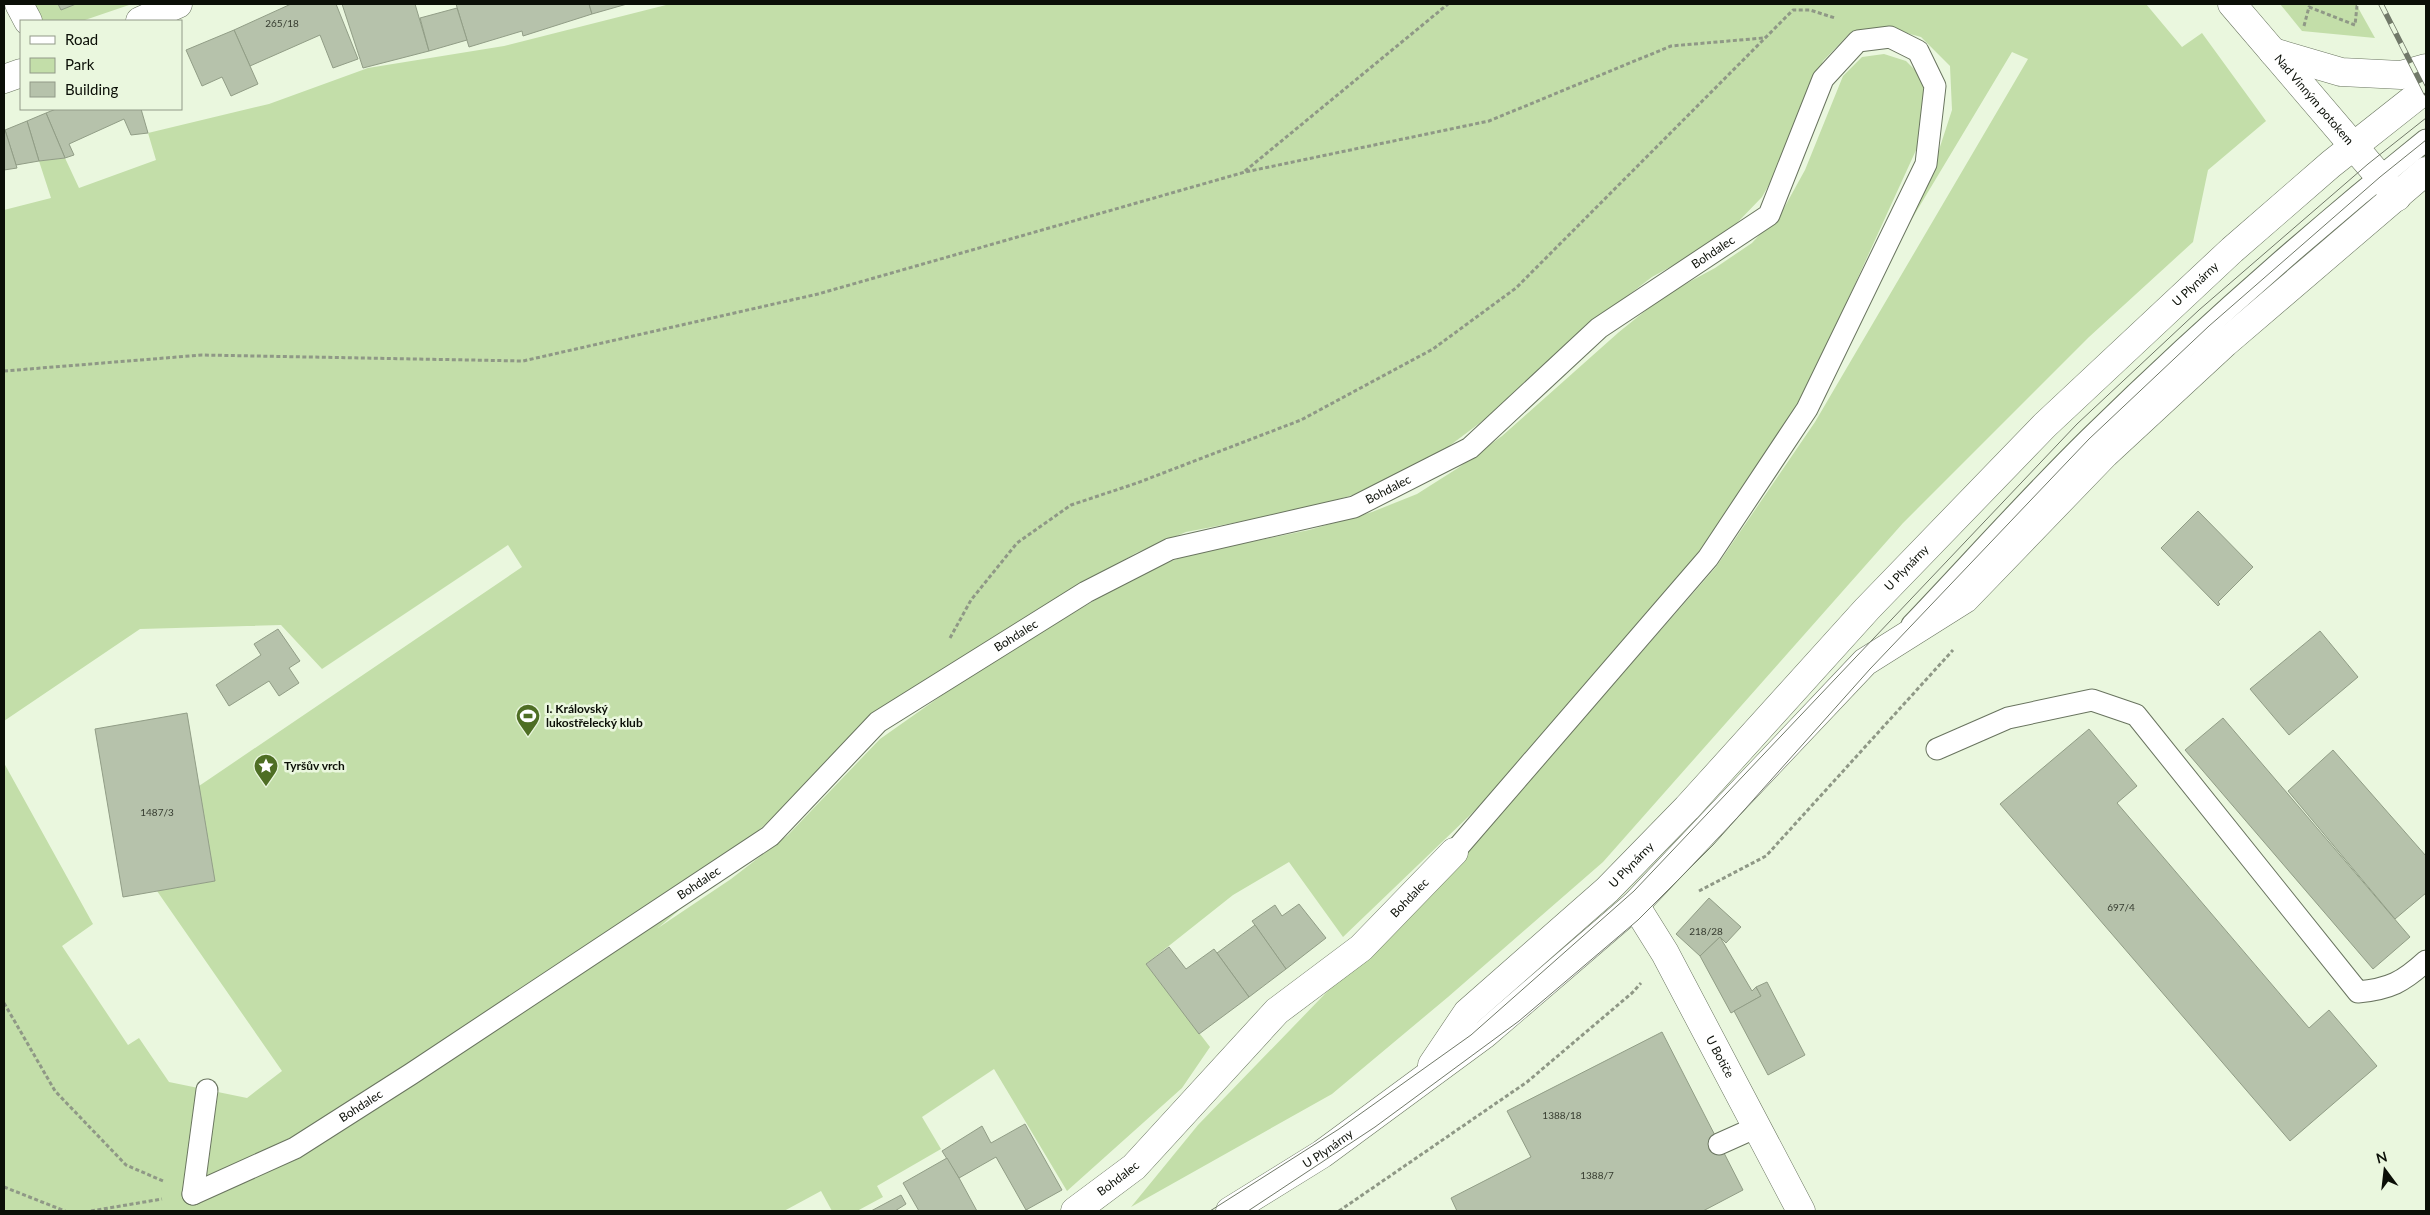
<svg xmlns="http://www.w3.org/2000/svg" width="2430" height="1215" font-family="Lato,sans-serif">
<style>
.green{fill:#c3dea9}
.building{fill:#b6c2ab;stroke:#919d86}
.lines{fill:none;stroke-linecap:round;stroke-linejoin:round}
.service-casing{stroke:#69745f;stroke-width:23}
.minor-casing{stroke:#69745f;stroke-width:29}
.tertiary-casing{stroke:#69745f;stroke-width:29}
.path{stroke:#8f9886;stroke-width:3;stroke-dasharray:4 2.5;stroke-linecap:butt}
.service{stroke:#fff;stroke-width:21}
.minor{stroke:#fff;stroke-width:28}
.tertiary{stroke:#fff;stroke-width:28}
.tram{stroke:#717969;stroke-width:1}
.rail-casing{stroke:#717969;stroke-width:5.5}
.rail{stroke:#eaf7de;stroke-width:4;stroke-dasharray:11;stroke-linecap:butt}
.labels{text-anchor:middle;stroke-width:5;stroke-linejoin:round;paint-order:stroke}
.number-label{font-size:10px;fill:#363c30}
.street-label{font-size:12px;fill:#0b0f07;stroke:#eaf7de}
.poi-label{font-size:12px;font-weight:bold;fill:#0b0f07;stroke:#eaf7de;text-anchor:start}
</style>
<rect width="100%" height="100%" fill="#eaf7de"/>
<g class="green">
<path d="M16,4H58L61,10L76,4H132L82,21H21Z"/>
<path d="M670,4H2146L2182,47L2202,33L2266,121L2208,170L2193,242L2089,337L1903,523L1603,862L1448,997L1332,1094L1131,1207L1198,1125L1506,807L1716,567L1815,422L2028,59L2012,52L1898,242L1937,156L1952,110L1950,66L1921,37L1888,28L1850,33L1823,61L1784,158L1762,197L1736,224L1701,250L1652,277L1605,313L1485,419L1444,450L1363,492L1305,509L1186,532L1136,553L963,657L715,867L677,912L658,928L731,879L788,835L880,739L975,672L1145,570L1192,554L1309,530L1372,512L1417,494L1458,468L1502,436L1619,332L1665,295L1715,268L1752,243L1784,208L1805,170L1843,76L1862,57L1884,54L1906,61L1923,78L1928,106L1917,148L1797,411L1700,557L1492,794L1343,937L1289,862L1233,895L1146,964L1210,1047L1182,1088L1067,1191L994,1069L922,1117L941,1149L877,1186L883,1197L857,1211H832L821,1191L784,1211H4V763L93,924L62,946L128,1045L139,1038L169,1082L247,1098L282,1071L157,891L215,881L199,786L522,567L508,545L322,669L281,625L140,629L4,721V210L51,198L39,161L65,158L79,188L156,160L148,133L269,104L368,68L504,46Z"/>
<path d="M2280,4H2356L2375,38L2302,31Z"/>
</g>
<g class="building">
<path d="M58,4H76L61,10Z"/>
<path d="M291,4H336L358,59L333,68L320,35L250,66L234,30Z"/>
<path d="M342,4H415L429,51L363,68Z"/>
<path d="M456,4H589L592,14L523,36L522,31L469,47Z"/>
<path d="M589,4H627L592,14Z"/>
<path d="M457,8L467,40L429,51L420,18Z"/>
<path d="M234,30L258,84L231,96L222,77L202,86L186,50Z"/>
<path d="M56,109H141L148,133L131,135L124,119L69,144L74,155L65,158L46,113Z"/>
<path d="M46,113L65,158L39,161L27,121Z"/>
<path d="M27,121L39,161L16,165L5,130Z"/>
<path d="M4,130H5L17,168L4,170Z"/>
<path d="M2198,511L2253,567L2218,602L2220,604L2218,606L2161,548Z"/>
<path d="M278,629L300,661L289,668L299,683L279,696L269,681L229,706L216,685L261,655L254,644Z"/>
<path d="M2320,631L2358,677L2289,735L2250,689Z"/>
<path d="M187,713L215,881L123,897L95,729Z"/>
<path d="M2223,718L2410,937L2373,969L2185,750Z"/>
<path d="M2089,729L2137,786L2117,803L2309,1028L2329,1010L2377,1066L2290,1141L2000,804Z"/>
<path d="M2333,750L2426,856V893L2395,919L2288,791Z"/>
<path d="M1709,898L1741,927L1726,943L1720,937L1700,956L1676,934Z"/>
<path d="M1299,904L1326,938L1286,969L1252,921L1275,905L1282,916Z"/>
<path d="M1255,925L1286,969L1249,997L1217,953Z"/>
<path d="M1720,937L1752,991L1756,987L1761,996L1731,1013L1700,956Z"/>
<path d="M1169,947L1186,969L1214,949L1249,997L1199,1034L1146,964Z"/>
<path d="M1767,982L1805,1055L1768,1075L1734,1011L1761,996L1756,987Z"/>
<path d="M1662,1032L1743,1190L1703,1211H1457L1451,1198L1531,1157L1507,1111Z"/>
<path d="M1025,1124L1062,1190L1026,1210L996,1157L959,1178L942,1151L982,1126L991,1143Z"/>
<path d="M947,1158L959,1178L977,1211H919L903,1183Z"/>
<path d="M901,1195L906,1204L895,1211H871Z"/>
</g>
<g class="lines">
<defs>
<g id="service">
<path d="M1912,625C1971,563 2028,499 2089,439C2196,334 2309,234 2426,140"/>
<path d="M1937,749L2008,718L2092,700L2136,715L2358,992C2390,989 2403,982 2426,961"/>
<path d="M1719,1144L1757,1127"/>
<path id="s1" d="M193,1194L295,1148L411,1074L770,836L878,722L1086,592L1170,549L1354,507L1470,448L1599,328L1769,215L1823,79L1858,41L1890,37L1918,51L1935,86L1926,164L1807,409L1708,558L1454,852"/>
<path d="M193,1194L207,1090"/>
</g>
<g id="minor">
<path d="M19,4L28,21"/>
<path d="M140,21L178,4"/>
<path d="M4,79L21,73"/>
<path id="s2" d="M1635,905L1665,953L1801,1211"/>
<path id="s3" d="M1075,1211L1134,1167L1277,1011L1361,948L1454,852"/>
</g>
<g id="tertiary">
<path id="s4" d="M2232,4L2397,197"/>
<path d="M2273,52L2341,72L2401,75L2426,68"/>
<path id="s5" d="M1432,1065L1467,1013L1607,890L1687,808L1867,609L2045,425L2232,250L2331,164L2426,89"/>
<path id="s6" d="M1230,1211L1322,1154L1485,1034L1635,905L1865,662L1965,599L2105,454L2225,343L2426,171"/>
</g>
</defs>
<use href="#service" class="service-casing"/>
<use href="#minor" class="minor-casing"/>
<use href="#tertiary" class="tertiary-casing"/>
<g class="path">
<path d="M2304,26L2309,7L2355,25L2357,6L2359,4"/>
<path d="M1245,171L1448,4"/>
<path d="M4,371L202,355L523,361L818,294L1245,172L1489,121L1671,46L1763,38"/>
<path d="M950,638L971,600L1017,543L1071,505L1137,483L1301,420L1433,349L1516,288L1793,10H1810L1835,18"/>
<path d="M1699,891L1766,856L1953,650"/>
<path d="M4,1003L55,1091L126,1165L163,1181"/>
<path d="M4,1187L65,1211"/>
<path d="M91,1211L162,1199"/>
<path d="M1339,1211L1527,1082L1632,993L1641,983"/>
</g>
<use href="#service" class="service"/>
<use href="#minor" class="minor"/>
<use href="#tertiary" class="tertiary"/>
<g class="tram">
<path d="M1210,1211L1339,1129L1471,1035L1634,891L2077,424L2199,310L2368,164L2426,118"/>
<path d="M1248,1211L1375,1127L1519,1021L1638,920L1713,845L1870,669L2089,439L2209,326L2380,177L2426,140"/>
</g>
<defs>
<path id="rail" d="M2381,4L2426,93"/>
</defs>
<use href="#rail" class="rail-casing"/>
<use href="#rail" class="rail"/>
</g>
<defs>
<symbol id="stadium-pin" viewBox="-11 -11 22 30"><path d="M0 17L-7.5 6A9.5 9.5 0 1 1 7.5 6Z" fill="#4e6e24" stroke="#eaf7de"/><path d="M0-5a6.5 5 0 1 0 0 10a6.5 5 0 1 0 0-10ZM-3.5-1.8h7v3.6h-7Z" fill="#fff"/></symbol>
<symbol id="sight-pin" viewBox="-11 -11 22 30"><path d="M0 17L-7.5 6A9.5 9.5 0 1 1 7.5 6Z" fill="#4e6e24" stroke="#eaf7de"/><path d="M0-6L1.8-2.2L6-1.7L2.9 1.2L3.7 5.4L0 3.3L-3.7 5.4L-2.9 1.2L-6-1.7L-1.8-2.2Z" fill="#fff"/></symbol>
</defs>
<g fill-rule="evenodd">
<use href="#stadium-pin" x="514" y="702" width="28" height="38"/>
<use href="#sight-pin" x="252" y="752" width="28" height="38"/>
</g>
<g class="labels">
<g class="number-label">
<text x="282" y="27">265/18</text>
<text x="157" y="816">1487/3</text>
<text x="2121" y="911">697/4</text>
<text x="1706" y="935">218/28</text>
<text x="1562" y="1119">1388/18</text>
<text x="1597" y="1179">1388/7</text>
</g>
<g class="street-label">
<text dy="4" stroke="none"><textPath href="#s4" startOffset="126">Nad Vinným potokem</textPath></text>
<text dy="4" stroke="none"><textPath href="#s1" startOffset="1809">Bohdalec</textPath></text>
<text dy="4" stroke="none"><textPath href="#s5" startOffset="1094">U Plynárny</textPath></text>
<text dy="4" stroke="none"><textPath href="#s1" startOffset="1404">Bohdalec</textPath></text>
<text dy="4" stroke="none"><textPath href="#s5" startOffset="689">U Plynárny</textPath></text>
<text dy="4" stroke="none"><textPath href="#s1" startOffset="1000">Bohdalec</textPath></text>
<text dy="4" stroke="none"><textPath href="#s5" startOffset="284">U Plynárny</textPath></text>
<text dy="4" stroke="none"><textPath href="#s1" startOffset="595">Bohdalec</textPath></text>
<text dy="4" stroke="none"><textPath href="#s3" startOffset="460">Bohdalec</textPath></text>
<text dy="4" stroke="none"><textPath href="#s2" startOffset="174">U Botiče</textPath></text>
<text dy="4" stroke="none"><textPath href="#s1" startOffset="190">Bohdalec</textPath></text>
<text dy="4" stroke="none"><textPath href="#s6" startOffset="116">U Plynárny</textPath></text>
<text dy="4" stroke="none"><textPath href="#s3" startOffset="54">Bohdalec</textPath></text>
</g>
<g class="poi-label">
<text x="546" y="713">I. Královský<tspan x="546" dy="14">lukostřelecký klub</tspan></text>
<text x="284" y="770">Tyršův vrch</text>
</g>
</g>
<rect width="2430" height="1215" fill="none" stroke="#0b0f07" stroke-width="10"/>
<rect x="20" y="20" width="162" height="90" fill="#eaf7de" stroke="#919a88"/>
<rect x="30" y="36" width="25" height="8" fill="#ffffff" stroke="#919a88"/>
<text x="65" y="45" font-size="15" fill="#0b0f07">Road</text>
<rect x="30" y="58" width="25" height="15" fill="#c3dea9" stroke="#919a88"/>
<text x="65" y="70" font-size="15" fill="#0b0f07">Park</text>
<rect x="30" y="82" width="25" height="15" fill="#b6c2ab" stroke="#919a88"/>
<text x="65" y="95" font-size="15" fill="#0b0f07">Building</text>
<g transform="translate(2385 1170) rotate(345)" stroke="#eaf7de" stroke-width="4" paint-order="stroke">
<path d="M0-4L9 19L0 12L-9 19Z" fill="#0b0f07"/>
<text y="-8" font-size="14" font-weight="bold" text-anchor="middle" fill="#0b0f07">N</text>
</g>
</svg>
